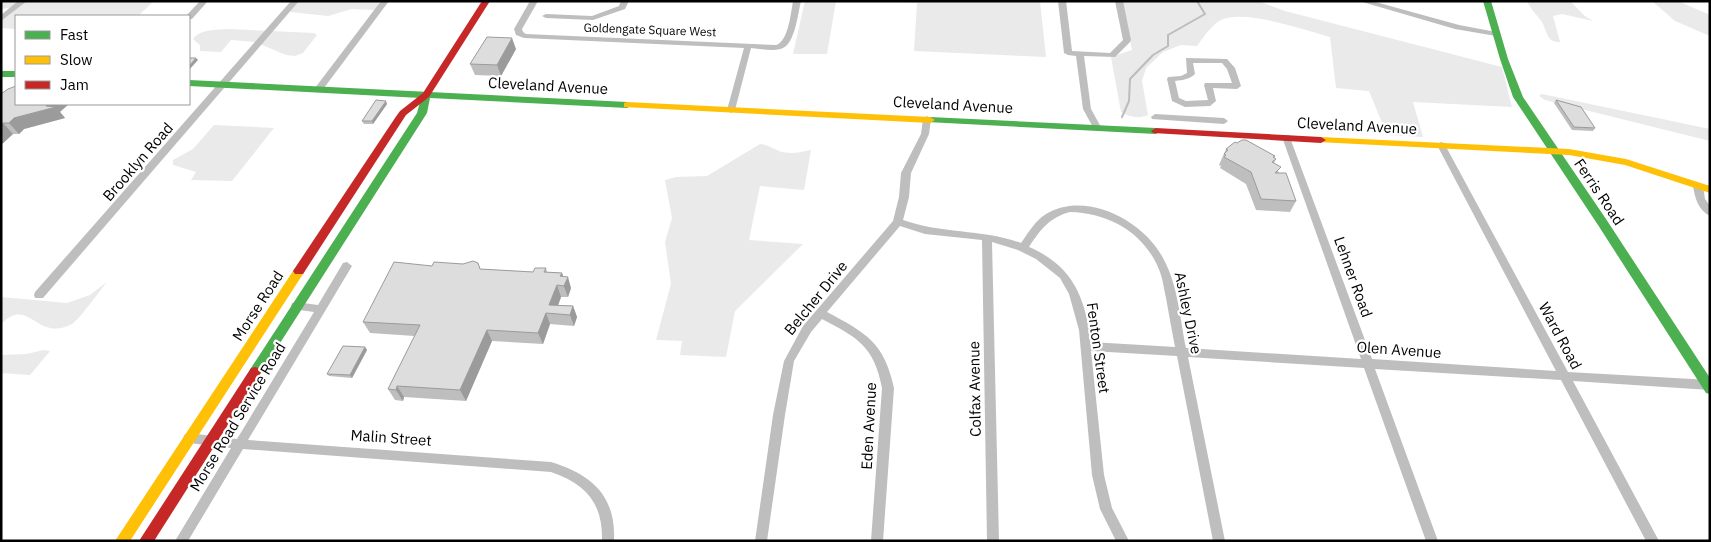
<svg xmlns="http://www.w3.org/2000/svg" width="1711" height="542" font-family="'IBM Plex Sans',sans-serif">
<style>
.green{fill:#eaeaea}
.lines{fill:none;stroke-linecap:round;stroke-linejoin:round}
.stream{stroke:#bcbcbc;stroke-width:2}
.street{fill:#bebebe;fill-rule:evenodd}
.fast{fill:#4caf50;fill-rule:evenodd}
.slow{fill:#ffc107;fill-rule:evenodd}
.jam{fill:#c62828;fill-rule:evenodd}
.wall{fill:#bebebe}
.shaded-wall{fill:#9b9b9b}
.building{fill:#ddd;stroke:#9b9b9b}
.labels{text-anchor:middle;stroke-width:4.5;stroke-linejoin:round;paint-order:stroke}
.far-street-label{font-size:12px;fill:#000;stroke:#fff}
.street-label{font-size:15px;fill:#000;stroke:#fff}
</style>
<rect width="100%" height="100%" fill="#fff"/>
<g class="green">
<path d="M1,1H154L138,16H16V29L1,28V21L17,7L1,9Z"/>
<path d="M297,1H380L375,10L352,9L328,16L291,12L290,10Z"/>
<path d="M805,1H836L827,54H793Z"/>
<path d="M868,1H1040L1046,57L914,51L917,3Z"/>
<path d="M1122,1H1258L1285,11L1502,67L1512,107L1413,102L1423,137L1387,135L1369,91L1336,88L1330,37C1305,30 1245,9 1221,20C1212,24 1203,38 1197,46L1181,45L1163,52L1146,68L1142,81L1148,115C1138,119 1130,117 1121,112L1111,57L1132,50Z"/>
<path d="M1527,1H1570L1585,16L1593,21L1562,14L1553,16L1560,42C1547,43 1547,31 1542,22C1537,15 1531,10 1527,1Z"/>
<path d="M1652,1H1678L1710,15V36L1675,21Z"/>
<path d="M228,29L314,33L317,35L303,53L295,56L286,55L255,42L231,40L221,52L200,51V45L193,39C200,29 216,30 228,29Z"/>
<path d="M1542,94L1710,129V141L1545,100L1539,96Z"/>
<path d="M214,125L274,128L232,181L191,180L196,172L173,165V160L193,149Z"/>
<path d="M760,144C768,145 772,148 779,151C791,155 800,152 811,150L804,190L760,186L749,240L803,244L735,311L726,357L680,355L682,341L656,340L671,284L665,242L672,218L665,180L676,177L707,176Z"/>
<path d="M107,282C99,291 81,318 72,324C37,343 29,295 1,324V297L67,303L90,295Z"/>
<path d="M44,350L50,351L30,375L1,373V355L26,354Z"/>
</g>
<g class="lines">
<path class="stream" d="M1122,117L1129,101L1130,79L1153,55L1168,46V35L1205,14L1197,1"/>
<g class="street">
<path d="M18,1H27L1,21V15Z"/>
<path d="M200,1H208L192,19H189V16H186Z"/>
<path d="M291,1H299L43,298H35L34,295L35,292Z"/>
<path d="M381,1H389L321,92H315V88Z"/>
<path d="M530,1H538L522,29L523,32L526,34L776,45C788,42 791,13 793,1H801C798,13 795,43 783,48C774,52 761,49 751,48L735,110L731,113L727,110L744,48L524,38L516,35L514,29Z"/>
<path d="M621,1H629L625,9L593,20L546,18L542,16L546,14L592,16L619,6Z"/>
<path d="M1058,1H1066L1072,51L1110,53L1123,40L1115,1H1123L1131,40L1130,42L1115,57L1084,56L1091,109L1101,127L1100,129H1094L1083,109L1076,56L1068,55L1064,53Z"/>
<path d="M1359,1H1372L1459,25L1496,32L1500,34L1496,36L1455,29Z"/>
<path d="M1186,58L1227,59L1235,68L1241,86L1237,89L1213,88L1216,101L1210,106L1185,107L1172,101L1167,79L1168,77L1181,76L1187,73ZM1193,63H1222L1227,69L1232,83H1205L1204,85L1208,100L1186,101L1179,98L1175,81C1183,80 1190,79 1195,74Z"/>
<path d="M1155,114L1224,118L1228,121L1224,124L1152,119L1151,117Z"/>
<path d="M927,116L931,119L929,134L911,173L909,197L903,220C942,234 983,229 1021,243C1028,233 1035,221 1046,214C1086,190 1145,221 1164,260C1178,286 1180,319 1186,348L1361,359L1282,137L1283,135H1289L1372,359L1556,371L1437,145L1441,142L1444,143L1568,372L1710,380V390L1573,381L1659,541H1646L1561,380L1375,369L1438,541H1426L1364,368L1188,357L1225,541H1213L1177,356L1091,351L1104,475L1112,508L1129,541H1116L1100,509L1092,475L1079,330L1069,294L1060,278L1036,259L1018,250L992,242L999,541H987L982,240L925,234L900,226L827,312C866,333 884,342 894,388L883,541H871L882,388C874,346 858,338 822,319L811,332L794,361L785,415L767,541H755L773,415L784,361L803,326L893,221L899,197L901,173L921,134L923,119ZM1070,212C1110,213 1146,234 1160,272C1163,280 1164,290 1166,298C1169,315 1172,331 1175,347L1091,342C1085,297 1073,266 1029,247C1040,230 1050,217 1070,212Z"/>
<path d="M1698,183L1703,186L1705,199L1710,206V216C1698,210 1695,198 1693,186Z"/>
<path d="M347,262L352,266L248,440L551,462C592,475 616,495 614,541H602C603,503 586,484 551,472L243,449L188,541H175L231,448L189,443L185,442L183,438L185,434L189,433L237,439L314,312L292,309L291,306L292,303L296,302L318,305L343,263Z"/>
</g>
<g class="fast">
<path d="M1483,1H1491L1508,59L1523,97L1606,219L1710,378V394L1706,393L1598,225L1513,97L1500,59Z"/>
<rect x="1" y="71" width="15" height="6"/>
<path d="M189,80L627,102L632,105L627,108L430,98L427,113L259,376L255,377L251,376L249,372L251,368L417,113L421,98L189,86Z"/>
<path d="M930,117L1156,128L1161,131L1156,134L927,122V118Z"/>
</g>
<g class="slow">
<path d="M627,102L930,117L935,120L930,123L624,107V103Z"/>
<path d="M1321,137L1569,149L1626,159L1710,186V193L1625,165L1569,155L1318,142L1316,140Z"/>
<path d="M299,267L305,271L303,274L130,541H115L295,268Z"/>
</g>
<g class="jam">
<path d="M482,1H490L429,97L406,115L303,274H295L293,271L395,118L400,111L423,93Z"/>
<path d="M1156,128L1321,137L1326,140L1321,143L1153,133L1151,131Z"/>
<path d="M255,367L259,368L261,372L259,376L154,541H139L251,368Z"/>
</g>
</g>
<g class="wall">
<path d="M516,49L501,76L475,75L470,64Z"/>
<path d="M1,94L60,112L65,118L24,129L19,134H13L1,145Z"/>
<path d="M1556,100L1595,128L1593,131L1572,130L1554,103Z"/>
<path d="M387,104L373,124H364L362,121Z"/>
<path d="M1237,143L1275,156L1274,158L1276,159L1274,163L1279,173L1296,201L1290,212L1256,210L1246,184L1220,168L1221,166L1219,165L1226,149Z"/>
<path d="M478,263L480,269L533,272L546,268L547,272L562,273L563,276L571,288L568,297H561L558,305L573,306L577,317L574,326L550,324L543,344L492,341L466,401L404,397L403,401L395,400L388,389L415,336L370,333L363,322L432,266Z"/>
<path d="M365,347L367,350L352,378L329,376L327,374Z"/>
</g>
<g class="shaded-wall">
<path d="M512,38L516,49L501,76L497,65Z"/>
<path d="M196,58L198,60L189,70V66Z"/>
<path d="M386,101L387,104L373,124L372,121Z"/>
<path d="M48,104H69L60,112L65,118L24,129L19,134L9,123L14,118Z"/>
<path d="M3,123L13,134L1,145V125Z"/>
<path d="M562,273L565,283L568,277L571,288L568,297L560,276Z"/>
<path d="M557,285L561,297L555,314L549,305Z"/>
<path d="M573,306L577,317L574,326L570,315Z"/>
<path d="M546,313L550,324L543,344L538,333Z"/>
<path d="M487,330L492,341L466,401L460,390Z"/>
<path d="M365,347L367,350L352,378L350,375Z"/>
<path d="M397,386L404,397L403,401L396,390Z"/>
</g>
<g class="building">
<path d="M487,37L512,38L497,65L470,64Z"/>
<path d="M189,58H196L189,66Z"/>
<path d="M16,86V104H48L46,106L56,107L14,118L9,123H3L1,125V94L8,89Z"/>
<path d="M376,100L386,101L372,121H362Z"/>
<path d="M1556,100L1581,107L1595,128L1574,127Z"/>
<path d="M1242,140H1246L1275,156L1273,157L1276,159L1272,162L1281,167L1275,173H1286L1296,201L1261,199L1251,172L1224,157L1226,155L1224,154L1228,150L1226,149L1235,142L1237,143Z"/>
<path d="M473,261L478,263L480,269L533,272L535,268H546L544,272L562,273L560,276L568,277L564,286L557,285L549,305L573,306L570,315L546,313L538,333L487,330L460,390L397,386L396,390L388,389L420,325L363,322L394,262L432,266L434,262L463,264Z"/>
<path d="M343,346L365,347L350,375L327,374Z"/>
</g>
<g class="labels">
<g class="far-street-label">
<text transform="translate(650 30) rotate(2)" y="4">Goldengate Square West</text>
</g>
<g class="street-label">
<text transform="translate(548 86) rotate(3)" y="5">Cleveland Avenue</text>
<text transform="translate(953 105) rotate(3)" y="5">Cleveland Avenue</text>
<text transform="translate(1357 126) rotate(3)" y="5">Cleveland Avenue</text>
<text transform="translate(138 162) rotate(-49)" y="5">Brooklyn Road</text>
<text transform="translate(1599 192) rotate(56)" y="5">Ferris Road</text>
<text transform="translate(1353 277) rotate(70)" y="5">Lehner Road</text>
<text transform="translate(816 298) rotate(-51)" y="5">Belcher Drive</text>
<text transform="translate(258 306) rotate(-57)" y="5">Morse Road</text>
<text transform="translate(1188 313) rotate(78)" y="5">Ashley Drive</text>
<text transform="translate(1560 336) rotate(62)" y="5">Ward Road</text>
<text transform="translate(1098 348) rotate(82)" y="5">Fenton Street</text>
<text transform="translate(1399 350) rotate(4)" y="5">Olen Avenue</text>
<text transform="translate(975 389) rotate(-91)" y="5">Colfax Avenue</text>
<text transform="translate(238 417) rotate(-59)" y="5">Morse Road Service Road</text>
<text transform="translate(869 426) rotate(-87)" y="5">Eden Avenue</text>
<text transform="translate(391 438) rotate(4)" y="5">Malin Street</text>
</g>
</g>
<rect width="1711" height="542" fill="none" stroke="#000000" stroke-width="5"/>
<rect x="15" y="15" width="175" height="90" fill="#ffffff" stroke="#999999"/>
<rect x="25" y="31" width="25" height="8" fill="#4caf50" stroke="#999999"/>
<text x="60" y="40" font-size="15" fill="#000000">Fast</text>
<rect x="25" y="56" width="25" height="8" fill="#ffc107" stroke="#999999"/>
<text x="60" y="65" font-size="15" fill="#000000">Slow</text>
<rect x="25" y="81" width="25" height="8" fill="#c62828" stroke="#999999"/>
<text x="60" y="90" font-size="15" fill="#000000">Jam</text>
</svg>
